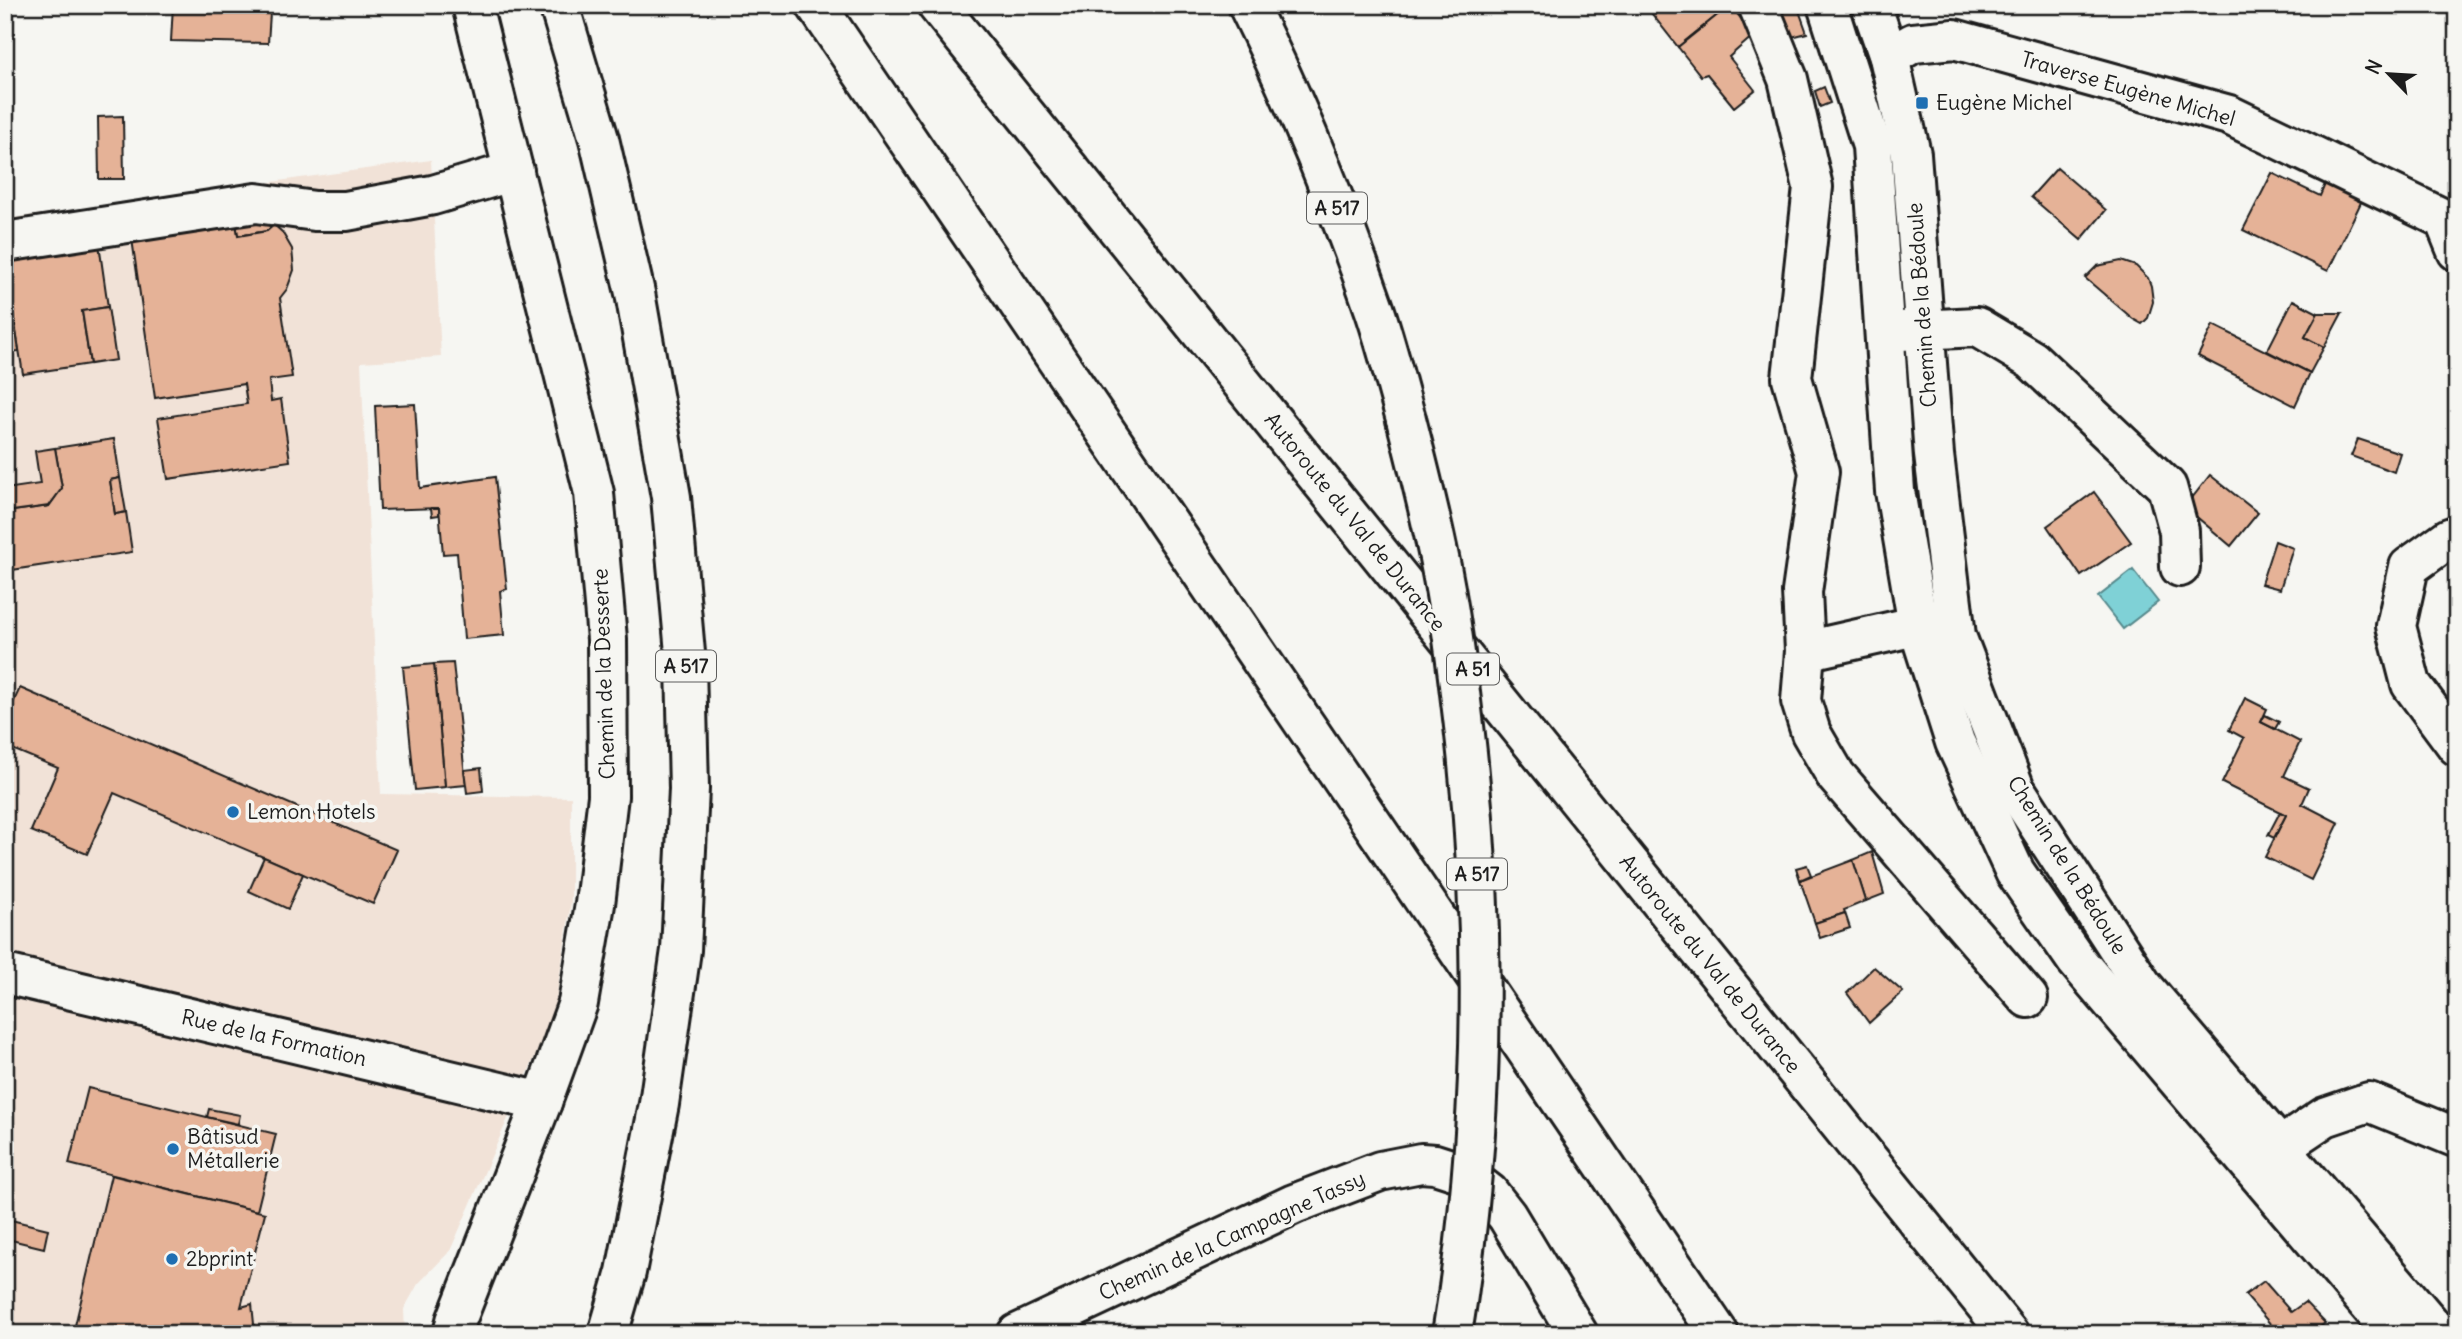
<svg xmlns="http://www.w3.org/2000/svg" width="2462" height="1339" font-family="Delius,sans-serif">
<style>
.built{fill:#f1e2d7}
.water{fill:#7fd1d6;stroke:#57898c;stroke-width:2}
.building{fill:#e5b297;stroke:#1c1c1c;stroke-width:2}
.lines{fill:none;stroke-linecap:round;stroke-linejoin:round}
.minor-casing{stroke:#1c1c1c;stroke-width:44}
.highway-casing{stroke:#1c1c1c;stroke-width:44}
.minor{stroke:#f6f6f2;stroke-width:38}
.highway{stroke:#f6f6f2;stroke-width:38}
.highway-bridge-casing{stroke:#1c1c1c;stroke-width:44;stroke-linecap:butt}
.highway-bridge{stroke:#f6f6f2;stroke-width:38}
.poi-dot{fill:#1f6fb2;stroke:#f6f6f2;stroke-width:2.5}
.labels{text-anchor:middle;stroke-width:7;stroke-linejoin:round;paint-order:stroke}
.shield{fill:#f6f6f2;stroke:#5d5d5c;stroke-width:2}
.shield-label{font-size:19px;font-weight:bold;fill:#1c1c1c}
.street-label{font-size:21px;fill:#1c1c1c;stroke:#f6f6f2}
.poi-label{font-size:21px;fill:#1c1c1c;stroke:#f6f6f2;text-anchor:start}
</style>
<rect width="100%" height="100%" fill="#f6f6f2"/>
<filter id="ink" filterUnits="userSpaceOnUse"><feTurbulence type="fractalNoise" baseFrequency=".0143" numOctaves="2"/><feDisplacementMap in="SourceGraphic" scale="14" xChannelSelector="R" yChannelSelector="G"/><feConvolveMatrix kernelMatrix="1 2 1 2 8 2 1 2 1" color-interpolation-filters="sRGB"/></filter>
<g filter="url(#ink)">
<path class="built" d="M431,160L441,357L361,362L381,794L571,797V903L554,1013L450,1251L418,1284L404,1309L405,1334H5V219Z"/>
<path class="water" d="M2133,570L2158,602L2123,629L2098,597Z"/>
<g class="building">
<path d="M173,5H277V13H270L268,43L171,41Z"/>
<path d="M1645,5H1730L1678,47Z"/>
<path d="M1730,5L1754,35L1729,57L1755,90L1734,107L1707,74L1701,76L1678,47Z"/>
<path d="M1773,5H1797L1807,33L1784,39Z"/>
<path d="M1824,87L1830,103L1820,107L1815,91Z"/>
<path d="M123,116L124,179H99L98,117Z"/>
<path d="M2057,168L2106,210L2081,240L2031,197Z"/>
<path d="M2272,173L2320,196L2328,177L2365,194L2328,271L2243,230Z"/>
<path d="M268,218L274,225L267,231L238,236L236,223Z"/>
<path d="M236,223L238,236L267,231L274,225L282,232L292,249L294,270L287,289L280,298L292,377L269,380L271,401L281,399L290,461L168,479L158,418L247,404L244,384L155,398L132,239Z"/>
<path d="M99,244L108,307L82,311L90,364L23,374L12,306L5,307V258Z"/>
<path d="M2121,261L2136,266L2148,278L2151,286L2153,302L2148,318L2142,324L2133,319L2085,278L2097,266Z"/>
<path d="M2293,300L2318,313L2305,337L2324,347L2310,373L2267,351Z"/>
<path d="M12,306L19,351L5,353V307Z"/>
<path d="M108,307L116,360L90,364L82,311Z"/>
<path d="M2318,313H2342L2324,347L2305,337Z"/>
<path d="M2213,325L2310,373L2295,406L2198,356Z"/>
<path d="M415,404L420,488L495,477L507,589L500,591L504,635L464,639L457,553L443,554L439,508L380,510L375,406Z"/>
<path d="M114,439L120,478L110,480L115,514L126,512L132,552L5,571V512L49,506L62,488L55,448Z"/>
<path d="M2358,439L2400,453L2394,472L2351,456Z"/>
<path d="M55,448L62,488L49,506L5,512V489L40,484L35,451Z"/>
<path d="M2210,475L2258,513L2231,546L2185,507Z"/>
<path d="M120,478L126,512L115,514L110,480Z"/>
<path d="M2094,492L2131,542L2081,576L2047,526Z"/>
<path d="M431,508H439V515L432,516Z"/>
<path d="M2275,541L2293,548L2280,589L2261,584Z"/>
<path d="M453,663L466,785L445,787L434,664Z"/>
<path d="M434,664L445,787L415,790L403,667Z"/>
<path d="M20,688L397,850L373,904L114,793L87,854L31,831L58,768L5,746V720Z"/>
<path d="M2245,698L2267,709L2261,722L2300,742L2284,776L2309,788L2302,804L2339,823L2311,880L2265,857L2286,815L2222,783L2244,738L2229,730Z"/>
<path d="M2265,715L2279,722L2275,729L2261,722Z"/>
<path d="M481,768L483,791L467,793L464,770Z"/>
<path d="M2280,812L2286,815L2274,838L2268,835Z"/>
<path d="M1872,852L1884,894L1866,901L1853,860Z"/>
<path d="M264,857L303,874L288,909L249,891Z"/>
<path d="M1853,860L1866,901L1844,910L1845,913L1815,923L1800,880Z"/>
<path d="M1807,865L1811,875L1800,880L1796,868Z"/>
<path d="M1845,913L1850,928L1820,938L1815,923Z"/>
<path d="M1874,967L1903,992L1869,1023L1847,993Z"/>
<path d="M88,1088L276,1134L257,1211L69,1164Z"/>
<path d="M209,1109L240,1115L238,1124L207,1117Z"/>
<path d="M111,1175L265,1213L241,1307L252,1304L255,1334H73Z"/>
<path d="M11,1220L48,1229L44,1248L7,1239Z"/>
<path d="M2264,1281L2291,1312L2305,1302L2325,1323L2312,1334H2279L2245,1295Z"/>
</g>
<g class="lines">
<defs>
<g id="minor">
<path d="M1758,5L1788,79L1813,187L1792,378L1819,472L1802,592L1805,651L1801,701L1811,733L1836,776L2028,998"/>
<path d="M1827,5L1872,146L1895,491L1918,626L1955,742L2015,872L2076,960L2394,1334"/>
<path d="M1871,5L1889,57L1911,154L1934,455L1956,636L2015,789L2142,985L2439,1334"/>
<path d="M1889,57L1913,43L1954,39L2229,115L2444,219L2457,251"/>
<path d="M5,242L256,203L315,211H346L433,195L514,171"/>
<path d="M1900,331L1977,327L2032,360L2167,487L2179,531L2180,567"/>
<path d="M2457,535L2449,538L2409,567L2396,626L2411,684L2457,746"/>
<path d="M1805,651L1942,620"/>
<path d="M5,974L542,1102"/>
<path d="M2259,1161L2325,1117L2369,1102L2457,1138"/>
<path d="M453,1334L456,1321L542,1102L578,1003L595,904L608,796L607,639L594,493L472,5"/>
<path d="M1017,1334L1294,1204L1380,1171L1421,1163L1435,1164L1463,1173L1489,1193L1507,1216L1578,1334"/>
</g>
<g id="highway">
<path d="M559,5L599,139L635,293L671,497L686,664L689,789L681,950L659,1104L626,1272L608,1334"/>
<path d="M816,5L1719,1334"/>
<path d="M937,5L2009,1334"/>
<path d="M1248,5C1297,104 1339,207 1375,311C1387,347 1396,383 1406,419"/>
</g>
</defs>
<use href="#minor" class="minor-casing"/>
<use href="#highway" class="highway-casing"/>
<use href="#minor" class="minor"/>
<use href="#highway" class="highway"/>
<defs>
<path id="highway-bridge" d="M1406,419C1417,462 1428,505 1437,548C1450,607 1457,667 1464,726C1488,929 1485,1132 1452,1334"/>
</defs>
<use href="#highway-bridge" class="highway-bridge-casing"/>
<use href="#highway-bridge" class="highway-bridge"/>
</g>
</g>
<g class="poi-dot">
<rect x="1915" y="96" width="14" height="14" rx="3.5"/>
<circle cx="233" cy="812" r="7"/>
<circle cx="173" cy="1149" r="7"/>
<circle cx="172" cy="1259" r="7"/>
</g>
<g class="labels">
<g class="shield">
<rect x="1307" y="192.5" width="60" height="31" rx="5"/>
<rect x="656" y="650.5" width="60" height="31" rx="5"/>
<rect x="1447" y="653.5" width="52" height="31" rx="5"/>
<rect x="1447" y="858.5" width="60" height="31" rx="5"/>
</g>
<g class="shield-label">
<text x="1337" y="215">A 517</text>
<text x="686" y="673">A 517</text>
<text x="1473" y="676">A 51</text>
<text x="1477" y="881">A 517</text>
</g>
<g class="street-label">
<text transform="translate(2128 89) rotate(16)" y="7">Traverse Eugène Michel</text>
<text transform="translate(1922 305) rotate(-94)" y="7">Chemin de la Bédoule</text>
<text transform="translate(1355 522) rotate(51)" y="7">Autoroute du Val de Durance</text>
<text transform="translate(604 674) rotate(-92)" y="7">Chemin de la Desserte</text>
<text transform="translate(2067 865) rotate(58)" y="7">Chemin de la Bédoule</text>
<text transform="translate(1710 964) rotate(51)" y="7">Autoroute du Val de Durance</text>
<text transform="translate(274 1038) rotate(13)" y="7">Rue de la Formation</text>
<text transform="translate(1232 1236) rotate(-24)" y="7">Chemin de la Campagne Tassy</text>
</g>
<g class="poi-label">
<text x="1936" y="110">Eugène Michel</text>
<text x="247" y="819">Lemon Hotels</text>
<text x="187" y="1144">Bâtisud<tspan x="187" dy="24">Métallerie</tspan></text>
<text x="186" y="1266">2bprint</text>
</g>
</g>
<rect width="2462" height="1339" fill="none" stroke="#f6f6f2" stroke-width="28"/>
<rect x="14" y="14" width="2434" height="1311" fill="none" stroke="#1c1c1c" stroke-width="2.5" filter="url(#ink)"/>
<g transform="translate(2389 74) rotate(295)" stroke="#f6f6f2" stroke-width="5" paint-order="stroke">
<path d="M0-5L12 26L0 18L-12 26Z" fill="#1c1c1c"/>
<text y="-10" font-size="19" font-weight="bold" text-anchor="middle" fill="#1c1c1c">N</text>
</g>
</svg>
